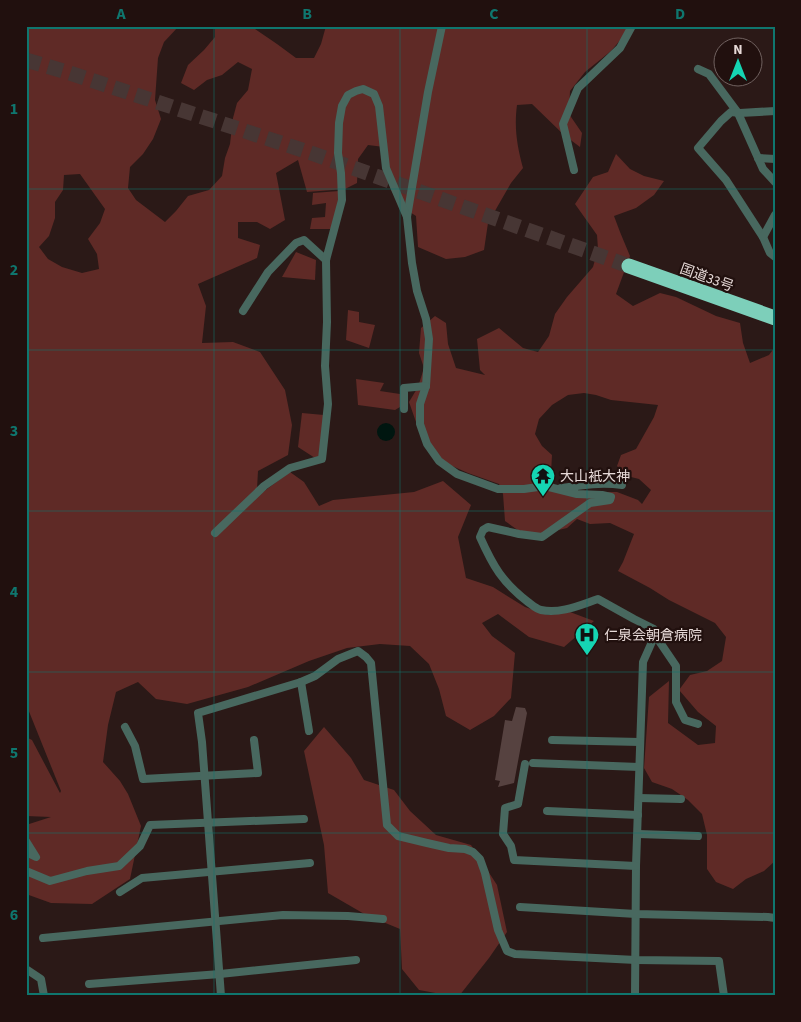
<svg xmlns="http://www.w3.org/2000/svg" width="801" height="1022" font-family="'Source Sans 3','Noto Sans JP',sans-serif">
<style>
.green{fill:#5f2a26;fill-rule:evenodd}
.water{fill:#001610}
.building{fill:#564240}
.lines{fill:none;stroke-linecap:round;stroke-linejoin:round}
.highway-tunnel{stroke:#473634;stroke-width:15;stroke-dasharray:15 8;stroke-linecap:butt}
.street{stroke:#48685f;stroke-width:8}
.highway{stroke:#7dcfba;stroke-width:15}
.grid{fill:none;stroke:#0f766e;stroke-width:1;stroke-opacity:0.55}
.labels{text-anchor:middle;stroke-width:4.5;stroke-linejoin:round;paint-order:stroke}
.street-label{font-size:14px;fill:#e7dad8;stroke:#21100e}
.poi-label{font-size:14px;fill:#e7dad8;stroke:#21100e;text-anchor:start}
.neatline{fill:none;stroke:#0f766e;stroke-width:2}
.grid-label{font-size:16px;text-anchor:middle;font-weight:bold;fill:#0f766e}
</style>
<rect width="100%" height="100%" fill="#2b1917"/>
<g class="green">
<path d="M26,26H179L164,42L158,58L155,100L161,119L153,139L143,154L130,167L128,188L136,200L165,222L176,211L188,196L209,190L222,176L225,158L230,144L233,118L237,103L248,90L252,69L238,62L222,75L207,80L194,90L181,83L188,65L204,50L215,37V26H248L255,29L277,44L296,58H314L321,44L326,26H630L627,32L611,51L585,72L570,91L569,114L582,133L580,147L564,135L532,104L517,105C514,128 517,146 523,168L511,183L488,223L484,250L465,257L446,259L418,247L416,216L399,205L391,190L384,147L368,145L358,159L357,183L345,189L307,192L298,160L276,173L285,220L270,229L257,222H238V238L260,245L257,258L198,284L206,306L202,343L233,342L260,352L285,390L292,425L288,455L258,471L257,489L263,492L290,472L304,482L319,506L333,500L414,492L443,481L471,505L458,537L466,578L493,587L525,607L548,615L570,612L594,621L564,647L529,637L498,614L482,623L492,636L515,653L511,698L494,716L470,730L446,716L439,689L429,664L410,646L380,644L347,648L309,661L248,687L187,704L156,699L138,682L116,692L108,725L103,762L120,781L128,794L141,826L130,879L92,904L51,903L26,894V825L51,817L26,816V737L32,740L60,793L61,791L28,709L26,715ZM80,174L105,209L100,223L88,239L97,254L99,269L82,273L62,267L48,259L39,247L49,236L55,218V202L63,190L64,175Z"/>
<path d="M616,154L630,169L644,176L664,181L654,195L636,208L614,216L620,232L630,256L616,294L633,306L660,293L676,297L716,316L740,323L743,343L750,363L769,355L775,347V861L764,871L746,879L733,889L716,882L707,869V835L702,814L688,800L672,789L652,782L644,768L649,697L669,681L668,723L698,745L715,743L716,726L698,712L679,690L690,675L707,671L722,661L726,637L715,623L669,600L650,588L618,571L623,562L634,534L610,523L590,524L577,519L567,528L542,534L519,531L505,521L503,494L499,484L468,473L443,462L423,442L409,402L418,387L424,368L419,353L421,328L435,316L446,323L448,344L456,368L485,375L480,370L477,339L499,328L523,348L538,352L549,336L555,314L567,297L593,267L598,249L597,235L575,204L593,177L608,172ZM584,393L596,395L611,400L658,405L654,417L636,449L621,455L617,466L627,476L639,479L651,490L642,504L638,500L617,492H578L554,486L551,473L552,455L542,446L535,434L539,419L552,405L568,395Z"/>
<path d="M339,191L335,229H310L312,218L325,217L326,203L312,205L313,193Z"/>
<path d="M296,252L316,260L315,280L282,277Z"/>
<path d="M348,310L359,312V322L375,325L369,348L346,340Z"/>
<path d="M356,379L384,383L380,391L400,394V407L395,410L358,405Z"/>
<path d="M302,413L324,415L320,458H315L298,447Z"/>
<path d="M324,727L351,758L364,780L394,790L410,811L436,835L471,845L497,885L507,932L489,958L459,996H452L419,990L402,969L400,929L366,915L328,893L324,845L304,751Z"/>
</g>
<circle class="water" cx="386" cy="432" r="9"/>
<path class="building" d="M516,707L525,708L527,713L514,783L498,787L500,781L495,780L505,720L512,721Z"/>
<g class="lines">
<path class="highway-tunnel" d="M26,60L70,73L311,153L629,266"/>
<g class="street">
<path d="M442,26L428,92L407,217L412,263L417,291L426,319L429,339L426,386L420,404V424L427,444L439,461L457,474L498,489H524L545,486L577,494L602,495L611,497L610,500L590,503L542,537L519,534L488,527L483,530L480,537C493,566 502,582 528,602C532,605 536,609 541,610C561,614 580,605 598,599L634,619L654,629L655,635L643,662L636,866L635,996"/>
<path d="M698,69L709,74L738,113L763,169L775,182"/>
<path d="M775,111L740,113L731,112L721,121L698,148L726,180L763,237L770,253L775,257"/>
<path d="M758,158L775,159"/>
<path d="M574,170L563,124L578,88L620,48L632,26"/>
<path d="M763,237L775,215"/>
<path d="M243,311L268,272L296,243L304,240L326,260"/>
<path d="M404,409V388L426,386"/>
<path d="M561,488C582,485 601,482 622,485"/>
<path d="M215,533L264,486L290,468L322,459L328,404L325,366L327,322L326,260L342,200L341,173L338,153L339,123L342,106L348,95L356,91L363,89L374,94L379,106L386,168L407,217"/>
<path d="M655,635L676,666V702L685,720L698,724"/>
<path d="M301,682L309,731"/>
<path d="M125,727L135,746L143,779L258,773L254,740"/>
<path d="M552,740L640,742"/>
<path d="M533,763L639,767"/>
<path d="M525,764L518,804L505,808L503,834L511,846L514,860L636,866"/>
<path d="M639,798L681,799"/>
<path d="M547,811L638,815"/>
<path d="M638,834L698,836"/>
<path d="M26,841L36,857L26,852"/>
<path d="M26,871L50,881L87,871L119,866L140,846L150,825L304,819"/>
<path d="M120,892L142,878L310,863"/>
<path d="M520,907L636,914L768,917L775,918"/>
<path d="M43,938L283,915L348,916L383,919"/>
<path d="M26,969L41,979L44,996"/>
<path d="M89,984L220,974L356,960"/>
<path d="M221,996L202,742L198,713L301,682L315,676L338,659L358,651L366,657L371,663L387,825L398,836L427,843L449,848L465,849L473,852L480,859L485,873L498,930L507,951L515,954L636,960L719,961L724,996"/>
</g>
<path class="highway" d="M629,266L775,318"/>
</g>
<path class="grid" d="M214,26V996M400,26V996M587,26V996M26,189H775M26,350H775M26,511H775M26,672H775M26,833H775"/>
<defs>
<symbol id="temple-pin" viewBox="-11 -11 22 30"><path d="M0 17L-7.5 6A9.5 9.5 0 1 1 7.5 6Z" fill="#15d5b3" stroke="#21100e"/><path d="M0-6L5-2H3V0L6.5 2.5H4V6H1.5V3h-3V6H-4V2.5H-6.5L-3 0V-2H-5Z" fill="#111"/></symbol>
<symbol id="hospital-pin" viewBox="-11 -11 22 30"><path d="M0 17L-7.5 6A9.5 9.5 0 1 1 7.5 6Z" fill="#15d5b3" stroke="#21100e"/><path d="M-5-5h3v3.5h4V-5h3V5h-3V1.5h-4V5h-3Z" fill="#111"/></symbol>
</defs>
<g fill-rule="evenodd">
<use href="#temple-pin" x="529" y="462" width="28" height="38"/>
<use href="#hospital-pin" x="573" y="621" width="28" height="38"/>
</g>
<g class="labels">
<g class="street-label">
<text transform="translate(707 277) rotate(20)" y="5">国道33号</text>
</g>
<g class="poi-label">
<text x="560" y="481">大山衹大神</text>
<text x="604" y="640">仁泉会朝倉病院</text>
</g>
</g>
<rect width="801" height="1022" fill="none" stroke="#21100e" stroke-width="55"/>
<g transform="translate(738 62)"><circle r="24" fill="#21100e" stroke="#70615f"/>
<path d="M0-4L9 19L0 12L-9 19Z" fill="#15d5b3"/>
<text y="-8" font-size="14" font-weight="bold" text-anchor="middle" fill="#e7dad8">N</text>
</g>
<rect x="28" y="28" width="746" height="966" class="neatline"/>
<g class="grid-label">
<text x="121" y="19">A</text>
<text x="307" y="19">B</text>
<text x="494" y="19">C</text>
<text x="680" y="19">D</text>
<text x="14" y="114">1</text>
<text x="14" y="275">2</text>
<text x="14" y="436">3</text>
<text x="14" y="597">4</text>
<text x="14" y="758">5</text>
<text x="14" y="920">6</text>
</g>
</svg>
